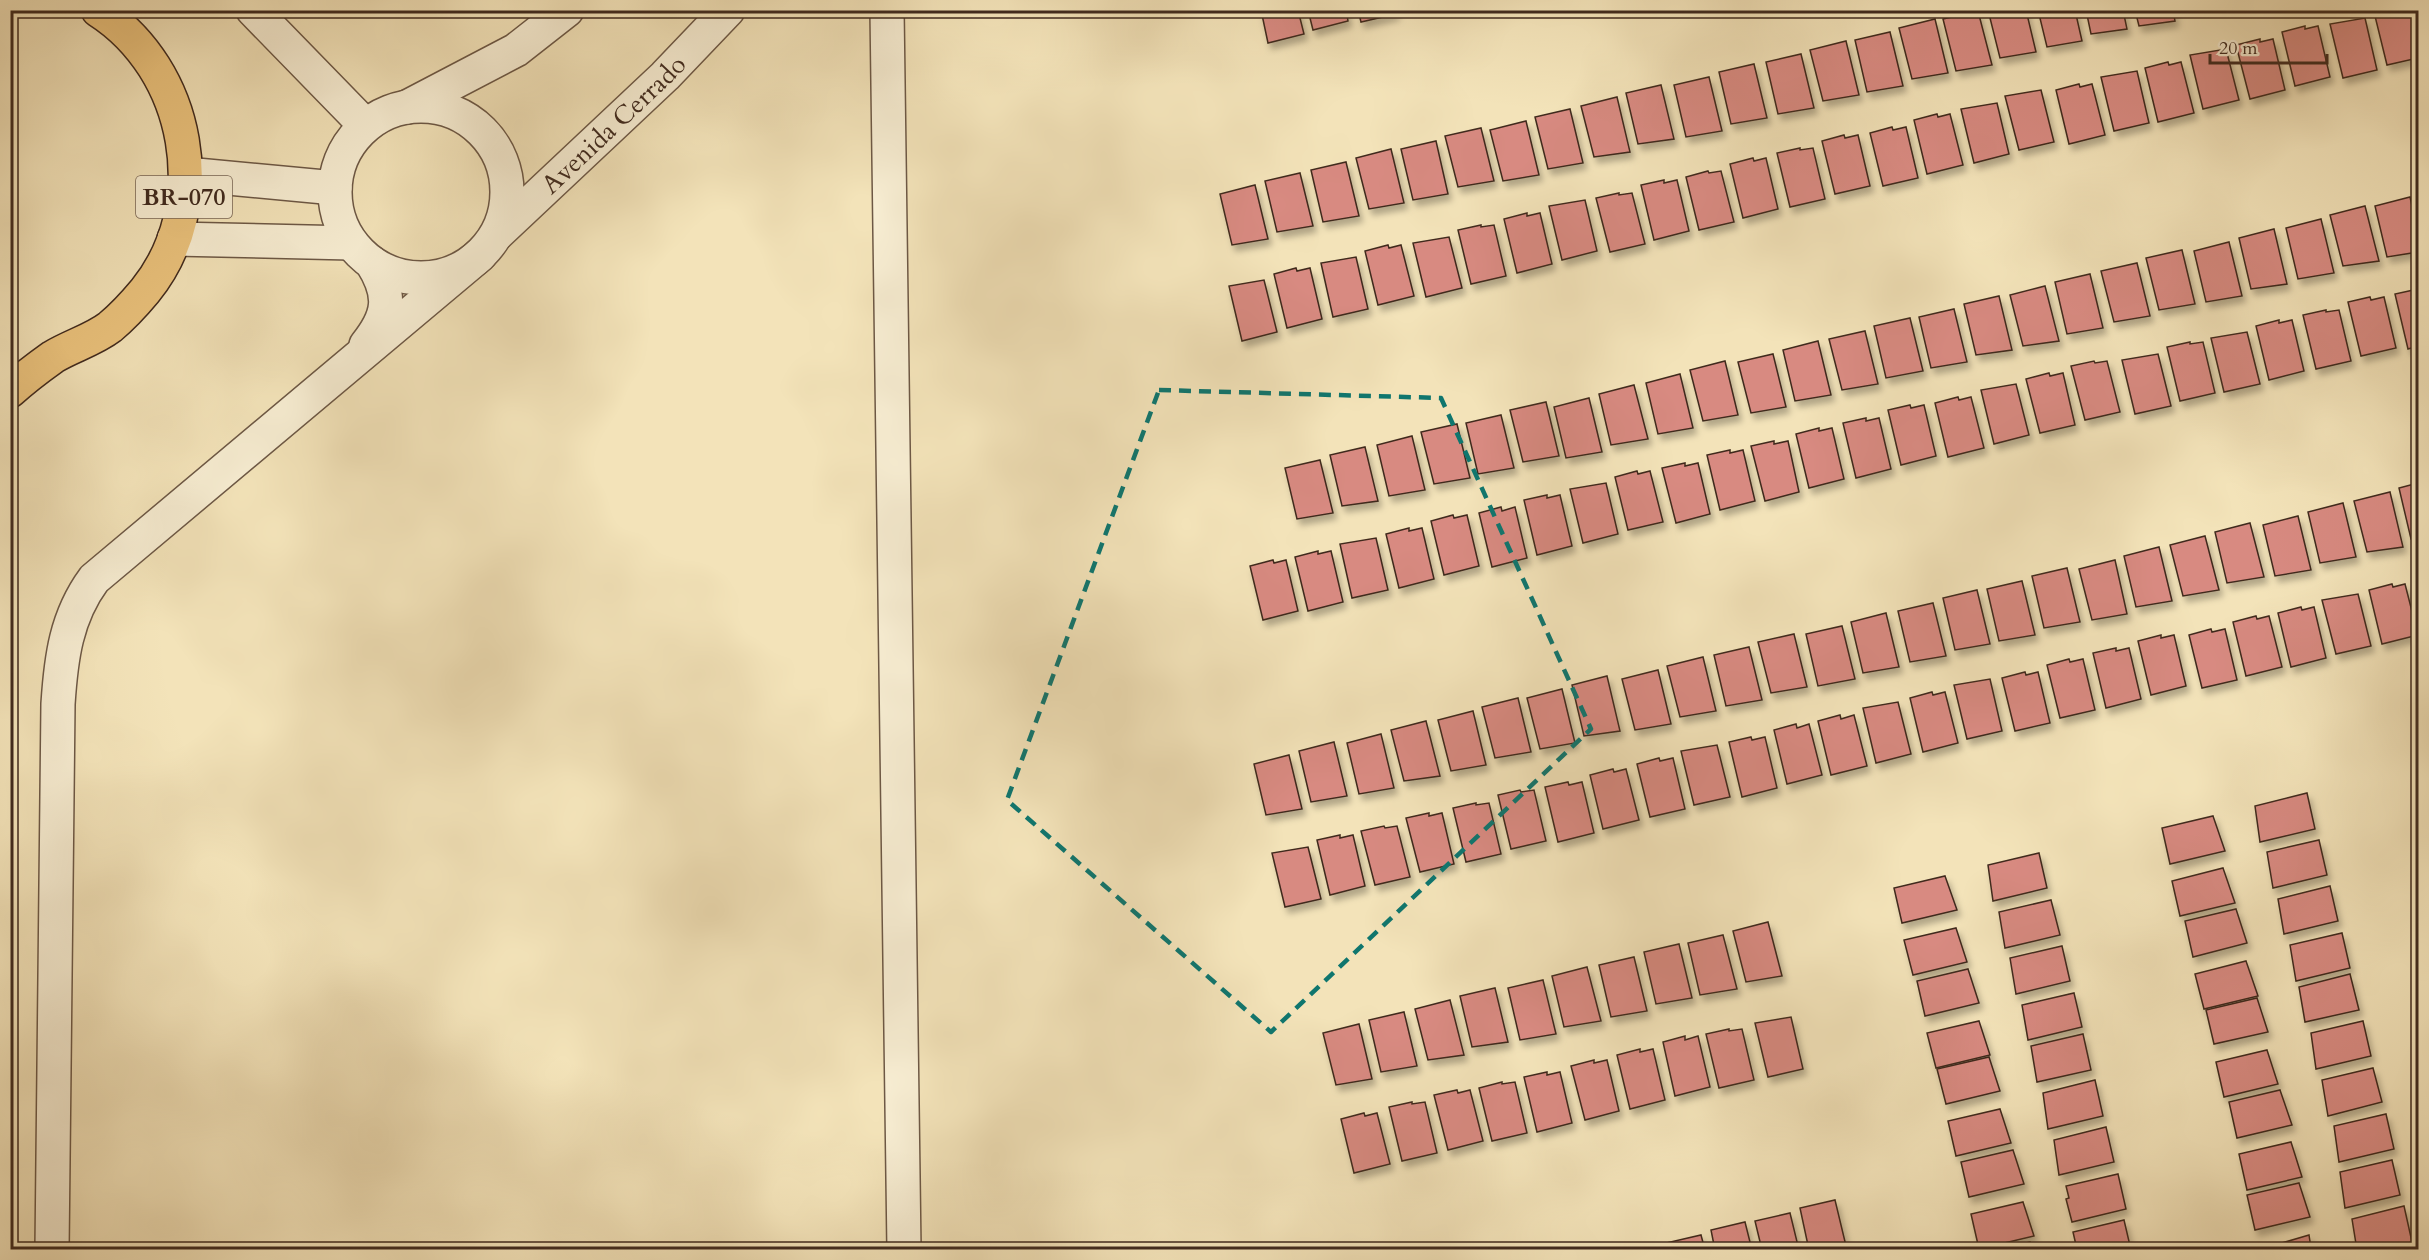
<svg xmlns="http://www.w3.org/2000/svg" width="2429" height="1260" font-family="Cardo,serif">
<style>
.building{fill:#d88a81;stroke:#402a1e;stroke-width:1.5;filter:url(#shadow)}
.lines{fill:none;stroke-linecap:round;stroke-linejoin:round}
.street-casing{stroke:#6d5845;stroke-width:36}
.highway-casing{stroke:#402a1e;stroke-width:36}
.street{stroke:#f7edd2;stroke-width:33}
.highway{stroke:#eac27c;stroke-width:33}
.marked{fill:none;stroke:#0f766e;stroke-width:4.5;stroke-dasharray:12 8;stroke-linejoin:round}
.labels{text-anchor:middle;stroke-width:6;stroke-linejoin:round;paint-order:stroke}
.shield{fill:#f7edd2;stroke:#776454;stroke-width:1.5}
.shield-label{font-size:24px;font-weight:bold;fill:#402a1e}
.street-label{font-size:26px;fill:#402a1e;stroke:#f7edd2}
</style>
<defs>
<filter id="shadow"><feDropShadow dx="3.5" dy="6" stdDeviation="3" flood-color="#0004"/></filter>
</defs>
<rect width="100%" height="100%" fill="#f3e3b9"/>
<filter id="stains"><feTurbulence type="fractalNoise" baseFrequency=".00333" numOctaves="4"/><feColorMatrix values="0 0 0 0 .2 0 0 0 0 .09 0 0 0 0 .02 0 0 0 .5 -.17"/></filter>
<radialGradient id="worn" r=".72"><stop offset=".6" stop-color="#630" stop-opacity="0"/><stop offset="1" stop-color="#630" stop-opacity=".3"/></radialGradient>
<g class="building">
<path d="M1261,10H1298L1304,34L1268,43Z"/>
<path d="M1308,10H1346L1348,21L1313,30Z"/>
<path d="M1358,10H1395L1396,14L1361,22Z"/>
<path d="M1988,10H2026L2036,52L2000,58Z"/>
<path d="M2038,10H2075L2082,41L2047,47Z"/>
<path d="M2086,10H2123L2127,29L2091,34Z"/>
<path d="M2135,10H2173L2175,21L2139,26Z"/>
<path d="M2379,10H2411L2418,41V58L2387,65L2374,12Z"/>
<path d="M1978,11L1992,65L1956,71L1943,19Z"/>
<path d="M2365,18L2377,70L2343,78L2330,24Z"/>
<path d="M1935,19L1948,73L1912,79L1899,28Z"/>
<path d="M2305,26V29L2318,26L2330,77L2295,86L2282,32Z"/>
<path d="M1890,32L1903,86L1867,92L1855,40Z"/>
<path d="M2260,39V42L2273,39L2285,90L2250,99L2236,45Z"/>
<path d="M1846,41L1859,95L1823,101L1810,50Z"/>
<path d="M2226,49L2239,100L2203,109L2190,55Z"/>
<path d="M1801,54L1814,108L1778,114L1766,62Z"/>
<path d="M2168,62L2169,65L2181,62L2194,113L2158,122L2145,68Z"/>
<path d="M1754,64L1767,118L1731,124L1719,72Z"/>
<path d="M2137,71L2149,123L2114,131L2101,77Z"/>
<path d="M1709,77L1722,131L1686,137L1674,85Z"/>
<path d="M2079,84L2080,87L2092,84L2105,135L2069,144L2056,90Z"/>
<path d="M1661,85L1674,139L1638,144L1626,93Z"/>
<path d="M2041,90L2054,142L2019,150L2005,96Z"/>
<path d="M1617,97L1630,152L1594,157L1581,106Z"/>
<path d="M1997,103L2009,154L1974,163L1961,109Z"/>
<path d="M1570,109L1583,163L1548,169L1535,117Z"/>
<path d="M1937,114L1938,117L1950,114L1963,165L1927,174L1914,120Z"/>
<path d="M1526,121L1539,175L1503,181L1490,130Z"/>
<path d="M1892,127L1893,130L1906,127L1918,178L1883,186L1870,133Z"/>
<path d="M1481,128L1494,181L1458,187L1445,136Z"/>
<path d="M1844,135L1845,138L1858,135L1870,186L1835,194L1822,141Z"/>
<path d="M1436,141L1448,194L1413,200L1401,149Z"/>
<path d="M1800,148V150L1813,148L1825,199L1790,207L1777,153Z"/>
<path d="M1391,149L1404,203L1369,209L1356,158Z"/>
<path d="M1753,158L1754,161L1766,158L1778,209L1743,218L1730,164Z"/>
<path d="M1346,162L1359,216L1323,222L1311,170Z"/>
<path d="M1708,171L1709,173L1721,171L1734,222L1699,230L1686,177Z"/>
<path d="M1300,173L1313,226L1277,232L1265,181Z"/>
<path d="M1664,180V183L1677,180L1689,231L1654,240L1641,185Z"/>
<path d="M1255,185L1268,239L1232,245L1220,194Z"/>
<path d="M1619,193V195L1632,193L1645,244L1610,252L1596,198Z"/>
<path d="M2410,197L2418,232V252L2387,257L2375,206Z"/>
<path d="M1585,200L1597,251L1562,260L1549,206Z"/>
<path d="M2365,206L2379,261L2343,266L2330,215Z"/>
<path d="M1527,213V216L1540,213L1552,264L1517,273L1504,219Z"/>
<path d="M2321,219L2334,273L2298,279L2286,228Z"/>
<path d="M1481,225V227L1494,225L1506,276L1471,284L1458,230Z"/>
<path d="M2274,229L2287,284L2251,289L2239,238Z"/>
<path d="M1449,237L1462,288L1426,297L1413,243Z"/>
<path d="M2229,242L2242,296L2206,302L2194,251Z"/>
<path d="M1388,245L1389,248L1401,245L1414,296L1378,305L1365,251Z"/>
<path d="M2182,250L2195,304L2159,310L2146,258Z"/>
<path d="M1356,257L1368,309L1333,317L1321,263Z"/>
<path d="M2137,263L2150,316L2114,322L2101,271Z"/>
<path d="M1296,268L1297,271L1310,268L1322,319L1287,328L1274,274Z"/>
<path d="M2090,274L2103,328L2067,334L2055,282Z"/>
<path d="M1264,280L1277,332L1242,341L1229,286Z"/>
<path d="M2045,286L2059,341L2023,346L2010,295Z"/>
<path d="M2418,289V346L2408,349L2395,294Z"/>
<path d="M1999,296L2012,350L1976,355L1964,304Z"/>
<path d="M2370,297L2371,300L2384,297L2396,348L2361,356L2348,302Z"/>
<path d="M1954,309L1967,362L1931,368L1919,317Z"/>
<path d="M2326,310V312L2339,310L2351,361L2316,369L2303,315Z"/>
<path d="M1910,318L1923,371L1886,378L1874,326Z"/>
<path d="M2279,320V323L2292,320L2304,371L2269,380L2256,326Z"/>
<path d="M1865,331L1878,384L1842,390L1829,339Z"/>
<path d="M2247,332L2260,384L2224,392L2211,338Z"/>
<path d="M1818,341L1831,395L1795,401L1783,350Z"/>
<path d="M2190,342V344L2203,342L2215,393L2180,401L2167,347Z"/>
<path d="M1773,354L1786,407L1751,413L1738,362Z"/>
<path d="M2158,354L2171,406L2135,414L2122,360Z"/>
<path d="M1725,361L1738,415L1703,421L1690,370Z"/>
<path d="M2094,361L2095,363L2107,361L2120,412L2085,420L2071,366Z"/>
<path d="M2049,373L2050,376L2063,373L2075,425L2040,433L2026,379Z"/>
<path d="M1680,374L1693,428L1658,434L1646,383Z"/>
<path d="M2016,384L2029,435L1994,444L1981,390Z"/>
<path d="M1634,385L1648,439L1611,445L1599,394Z"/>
<path d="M1958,397L1959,400L1971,397L1984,448L1948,457L1935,403Z"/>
<path d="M1589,398L1602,452L1566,458L1554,407Z"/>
<path d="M1546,402L1559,456L1523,462L1510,410Z"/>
<path d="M1910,405L1911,408L1924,405L1936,456L1901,465L1888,410Z"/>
<path d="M1501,415L1514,468L1478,474L1466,423Z"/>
<path d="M1866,418V421L1879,418L1891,469L1856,478L1843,423Z"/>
<path d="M1457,424L1470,478L1434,484L1421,432Z"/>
<path d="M1819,428V431L1832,428L1844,479L1809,488L1796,434Z"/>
<path d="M1412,436L1425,490L1389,496L1377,445Z"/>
<path d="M1774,441V444L1788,441L1799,492L1765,501L1751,446Z"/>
<path d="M1365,447L1378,501L1342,506L1330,455Z"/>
<path d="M1730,450V453L1743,450L1755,501L1720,510L1707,455Z"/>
<path d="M1320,460L1333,513L1297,519L1285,468Z"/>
<path d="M1685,463V466L1698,463L1710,514L1676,523L1662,468Z"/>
<path d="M1637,471L1638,474L1650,471L1663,522L1628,530L1615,477Z"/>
<path d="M1606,483L1618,534L1583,543L1570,489Z"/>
<path d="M2418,483V538L2411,539L2399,488Z"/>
<path d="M2390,492L2403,547L2367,552L2354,501Z"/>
<path d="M1547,495V498L1560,495L1572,546L1537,555L1524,500Z"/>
<path d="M2343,503L2356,557L2320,563L2308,512Z"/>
<path d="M1501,507L1502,511L1515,507L1527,558L1492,567L1479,513Z"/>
<path d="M1453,515L1454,518L1467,515L1479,566L1444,575L1431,521Z"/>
<path d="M2298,516L2311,570L2275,576L2263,525Z"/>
<path d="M2250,523L2264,577L2227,583L2215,532Z"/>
<path d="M1409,528V531L1422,528L1434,579L1399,588L1386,534Z"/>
<path d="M2205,536L2219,590L2183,596L2170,545Z"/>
<path d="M1376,538L1388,590L1352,598L1340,544Z"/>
<path d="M2159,547L2172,601L2136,607L2124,556Z"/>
<path d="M1318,551V554L1331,551L1343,602L1308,611L1295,557Z"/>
<path d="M1273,560L1274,563L1286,560L1298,611L1263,620L1250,566Z"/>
<path d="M2115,560L2127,614L2092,620L2079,569Z"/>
<path d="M2067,568L2080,622L2044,628L2032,576Z"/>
<path d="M2022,581L2035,635L1999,641L1987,589Z"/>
<path d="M2392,584L2393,587L2405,584L2418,635L2382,644L2369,590Z"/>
<path d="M1977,590L1990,644L1955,650L1943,598Z"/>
<path d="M2358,594L2371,646L2336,654L2322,600Z"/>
<path d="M1933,603L1946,656L1910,662L1898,611Z"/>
<path d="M2301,607L2302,610L2314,607L2326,658L2291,667L2278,613Z"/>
<path d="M1886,613L1899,667L1863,673L1851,622Z"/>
<path d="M2256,616L2257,619L2269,616L2282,667L2246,676L2233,622Z"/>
<path d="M1842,626L1855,679L1818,686L1806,634Z"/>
<path d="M2211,629L2212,632L2225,629L2237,680L2202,688L2189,635Z"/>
<path d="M1794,634L1807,687L1771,693L1758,642Z"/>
<path d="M2161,635V638L2174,635L2186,686L2151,695L2138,641Z"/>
<path d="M1749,647L1762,700L1726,706L1714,655Z"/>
<path d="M2116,648V651L2129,648L2141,699L2106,708L2093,653Z"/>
<path d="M1703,657L1716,711L1680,717L1667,666Z"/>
<path d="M2069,659L2070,662L2083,659L2095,710L2060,718L2047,665Z"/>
<path d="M1658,670L1671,724L1635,730L1622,679Z"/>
<path d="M2025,672L2026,675L2038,672L2050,723L2015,731L2002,678Z"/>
<path d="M1607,676L1620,731L1584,736L1572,685Z"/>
<path d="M1990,679L2002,731L1967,739L1954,685Z"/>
<path d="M1562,689L1575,743L1540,749L1527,698Z"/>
<path d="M1932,692L1933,695L1945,692L1958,743L1923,752L1910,698Z"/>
<path d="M1518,698L1531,752L1495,758L1482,707Z"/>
<path d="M1898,702L1911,754L1876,763L1863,708Z"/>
<path d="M1473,711L1486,765L1451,771L1438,720Z"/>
<path d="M1840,715L1841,719L1854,715L1867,766L1831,775L1818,721Z"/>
<path d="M1426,721L1440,776L1404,781L1391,730Z"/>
<path d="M1796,724L1797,728L1809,724L1822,775L1787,784L1774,730Z"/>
<path d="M1381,734L1394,788L1359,794L1347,743Z"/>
<path d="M1751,737L1752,740L1765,737L1777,788L1742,797L1729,742Z"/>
<path d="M1334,742L1347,796L1311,802L1299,751Z"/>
<path d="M1717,745L1730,797L1694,805L1681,751Z"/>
<path d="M1289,755L1302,809L1266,815L1254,764Z"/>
<path d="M1659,758L1660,761L1673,758L1685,809L1650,817L1637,764Z"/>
<path d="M1613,769L1614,772L1626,769L1639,820L1603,829L1590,775Z"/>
<path d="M1568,782L1569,785L1582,782L1594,833L1558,842L1545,787Z"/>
<path d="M1520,790L1521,792L1534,790L1546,841L1511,849L1498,795Z"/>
<path d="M2307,793L2315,829L2260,842L2255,806Z"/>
<path d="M1476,803V805L1489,803L1501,854L1466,862L1453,808Z"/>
<path d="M1429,813V816L1442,813L1454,864L1420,872L1406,818Z"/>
<path d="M2213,816L2225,851L2170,864L2162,828Z"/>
<path d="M1384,826L1385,828L1397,826L1410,877L1375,885L1361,831Z"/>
<path d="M1340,835V838L1353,835L1365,886L1330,895L1317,840Z"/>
<path d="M2319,840L2327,875L2273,888L2267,852Z"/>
<path d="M1308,847L1321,899L1285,907L1272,853Z"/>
<path d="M2039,853L2047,888L1993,901L1988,865Z"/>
<path d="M2223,868L2235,903L2180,916L2172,881Z"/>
<path d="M1945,876L1957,910L1902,923L1894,888Z"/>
<path d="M2330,886L2338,921L2284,934L2278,899Z"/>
<path d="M2051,900L2060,935L2005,948L1999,912Z"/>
<path d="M2236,909L2247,943L2193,957L2185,921Z"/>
<path d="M1768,922L1782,976L1746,982L1733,931Z"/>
<path d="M1956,928L1967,962L1913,975L1904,940Z"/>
<path d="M2342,933L2350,968L2296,981L2290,945Z"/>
<path d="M1723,935L1737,989L1700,995L1688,943Z"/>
<path d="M1679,944L1692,998L1656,1004L1644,952Z"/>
<path d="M2062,946L2070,981L2016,994L2010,958Z"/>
<path d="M1634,957L1647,1011L1611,1017L1599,965Z"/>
<path d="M2246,961L2258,996L2204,1009L2195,974Z"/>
<path d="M1587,967L1601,1021L1564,1027L1552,976Z"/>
<path d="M1968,969L1979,1003L1925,1016L1917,981Z"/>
<path d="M2350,974L2359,1010L2305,1022L2299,987Z"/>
<path d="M1543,980L1556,1034L1520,1040L1508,988Z"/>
<path d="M1495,988L1508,1042L1472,1047L1460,996Z"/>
<path d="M2074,993L2082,1027L2028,1040L2022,1005Z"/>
<path d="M2257,998L2268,1032L2214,1044L2206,1010Z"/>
<path d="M1450,1000L1464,1055L1428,1060L1415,1009Z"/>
<path d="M1404,1012L1417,1066L1381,1072L1369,1020Z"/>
<path d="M1791,1017L1803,1069L1768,1077L1755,1023Z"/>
<path d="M1979,1021L1990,1055L1936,1068L1927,1033Z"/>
<path d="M2363,1021L2371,1056L2316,1069L2311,1033Z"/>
<path d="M1359,1024L1372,1079L1336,1085L1323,1033Z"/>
<path d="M1729,1029V1031L1742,1029L1754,1080L1719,1088L1706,1034Z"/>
<path d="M2083,1034L2091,1070L2037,1082L2031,1046Z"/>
<path d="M1685,1036V1040L1698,1036L1710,1087L1675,1096L1663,1042Z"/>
<path d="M1640,1049V1052L1653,1049L1665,1100L1630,1109L1617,1055Z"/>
<path d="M2267,1050L2278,1084L2224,1097L2216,1062Z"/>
<path d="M1989,1057L2000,1091L1946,1104L1937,1069Z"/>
<path d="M1594,1060V1063L1607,1060L1619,1111L1585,1120L1571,1066Z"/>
<path d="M2373,1068L2382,1102L2328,1116L2322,1080Z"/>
<path d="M1547,1072V1075L1560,1072L1572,1123L1537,1132L1524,1077Z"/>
<path d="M2095,1080L2103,1116L2048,1129L2043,1093Z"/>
<path d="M1502,1082V1084L1515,1082L1527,1133L1492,1141L1479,1088Z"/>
<path d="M1457,1090L1458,1093L1470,1090L1483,1141L1448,1150L1434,1095Z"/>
<path d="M2280,1090L2292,1125L2237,1138L2229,1102Z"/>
<path d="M1412,1102V1104L1425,1102L1437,1153L1402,1161L1389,1107Z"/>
<path d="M2000,1109L2011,1143L1956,1156L1948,1121Z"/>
<path d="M1364,1113L1365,1116L1377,1113L1390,1164L1354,1173L1341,1119Z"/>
<path d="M2386,1114L2394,1149L2339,1162L2334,1126Z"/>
<path d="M2106,1127L2114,1162L2059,1175L2054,1140Z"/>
<path d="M2291,1142L2302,1177L2247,1190L2239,1154Z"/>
<path d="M2013,1150L2024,1184L1969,1197L1961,1162Z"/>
<path d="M2392,1160L2400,1195L2345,1208L2340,1172Z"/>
<path d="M2118,1174L2126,1209L2072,1222L2066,1199L2069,1198L2066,1186Z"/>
<path d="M2299,1183L2310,1217L2255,1230L2247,1195Z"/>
<path d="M1835,1200L1847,1250H1809L1800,1208Z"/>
<path d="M2023,1202L2034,1236L1979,1249L1971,1214Z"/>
<path d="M2404,1206L2412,1242L2379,1250H2357L2352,1219Z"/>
<path d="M1790,1213L1799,1250H1762L1755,1221Z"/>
<path d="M2124,1220L2131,1250H2073L2072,1246L2076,1245L2073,1232Z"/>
<path d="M1745,1222L1752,1250H1715L1711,1230Z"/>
<path d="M1701,1235L1705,1250H1667L1666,1243Z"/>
<path d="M2309,1235L2311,1248L2315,1250H2258Z"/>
<path d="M2030,1242L2032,1250H2000Z"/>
</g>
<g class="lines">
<defs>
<g id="street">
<path d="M253,10L365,125"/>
<path d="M887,10L904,1250"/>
<circle cx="421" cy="192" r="86"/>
<path d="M407,107L516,50L567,10"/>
<path d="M186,174L335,188"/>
<path id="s1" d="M497,234L665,76L728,10"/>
<path d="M174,239L351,243"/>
<path d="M366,345C390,315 392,295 372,263"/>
<path d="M52,1250L58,704C61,658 66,617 94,579L480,255"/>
</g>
<path id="highway" d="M10,391C23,379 39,367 53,357C71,346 93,340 110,327C122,317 135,303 145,291C215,205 190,69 98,10"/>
</defs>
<use href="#street" class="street-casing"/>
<use href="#highway" class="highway-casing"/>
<use href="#street" class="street"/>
<use href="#highway" class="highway"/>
</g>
<path class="marked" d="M1159,390L1441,398L1591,729L1271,1032L1007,800Z"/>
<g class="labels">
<rect class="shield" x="136" y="176" width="96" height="42" rx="4.5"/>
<g class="shield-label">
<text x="184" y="205">BR-070</text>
</g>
<g class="street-label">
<text dy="9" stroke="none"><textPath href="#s1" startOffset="160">Avenida Cerrado</textPath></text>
</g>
</g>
<rect width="2429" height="1260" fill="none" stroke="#f3e3b9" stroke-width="36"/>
<rect x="12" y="12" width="2405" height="1236" fill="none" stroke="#402a1e" stroke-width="3"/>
<rect x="18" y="18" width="2393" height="1224" fill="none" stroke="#402a1e" stroke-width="1.5"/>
<path d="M2210 54v9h117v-9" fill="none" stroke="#402a1e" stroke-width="3"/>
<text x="2219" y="54" font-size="18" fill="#402a1e" stroke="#f7edd2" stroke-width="4.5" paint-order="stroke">20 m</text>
<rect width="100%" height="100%" filter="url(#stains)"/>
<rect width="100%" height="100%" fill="url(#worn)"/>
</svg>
